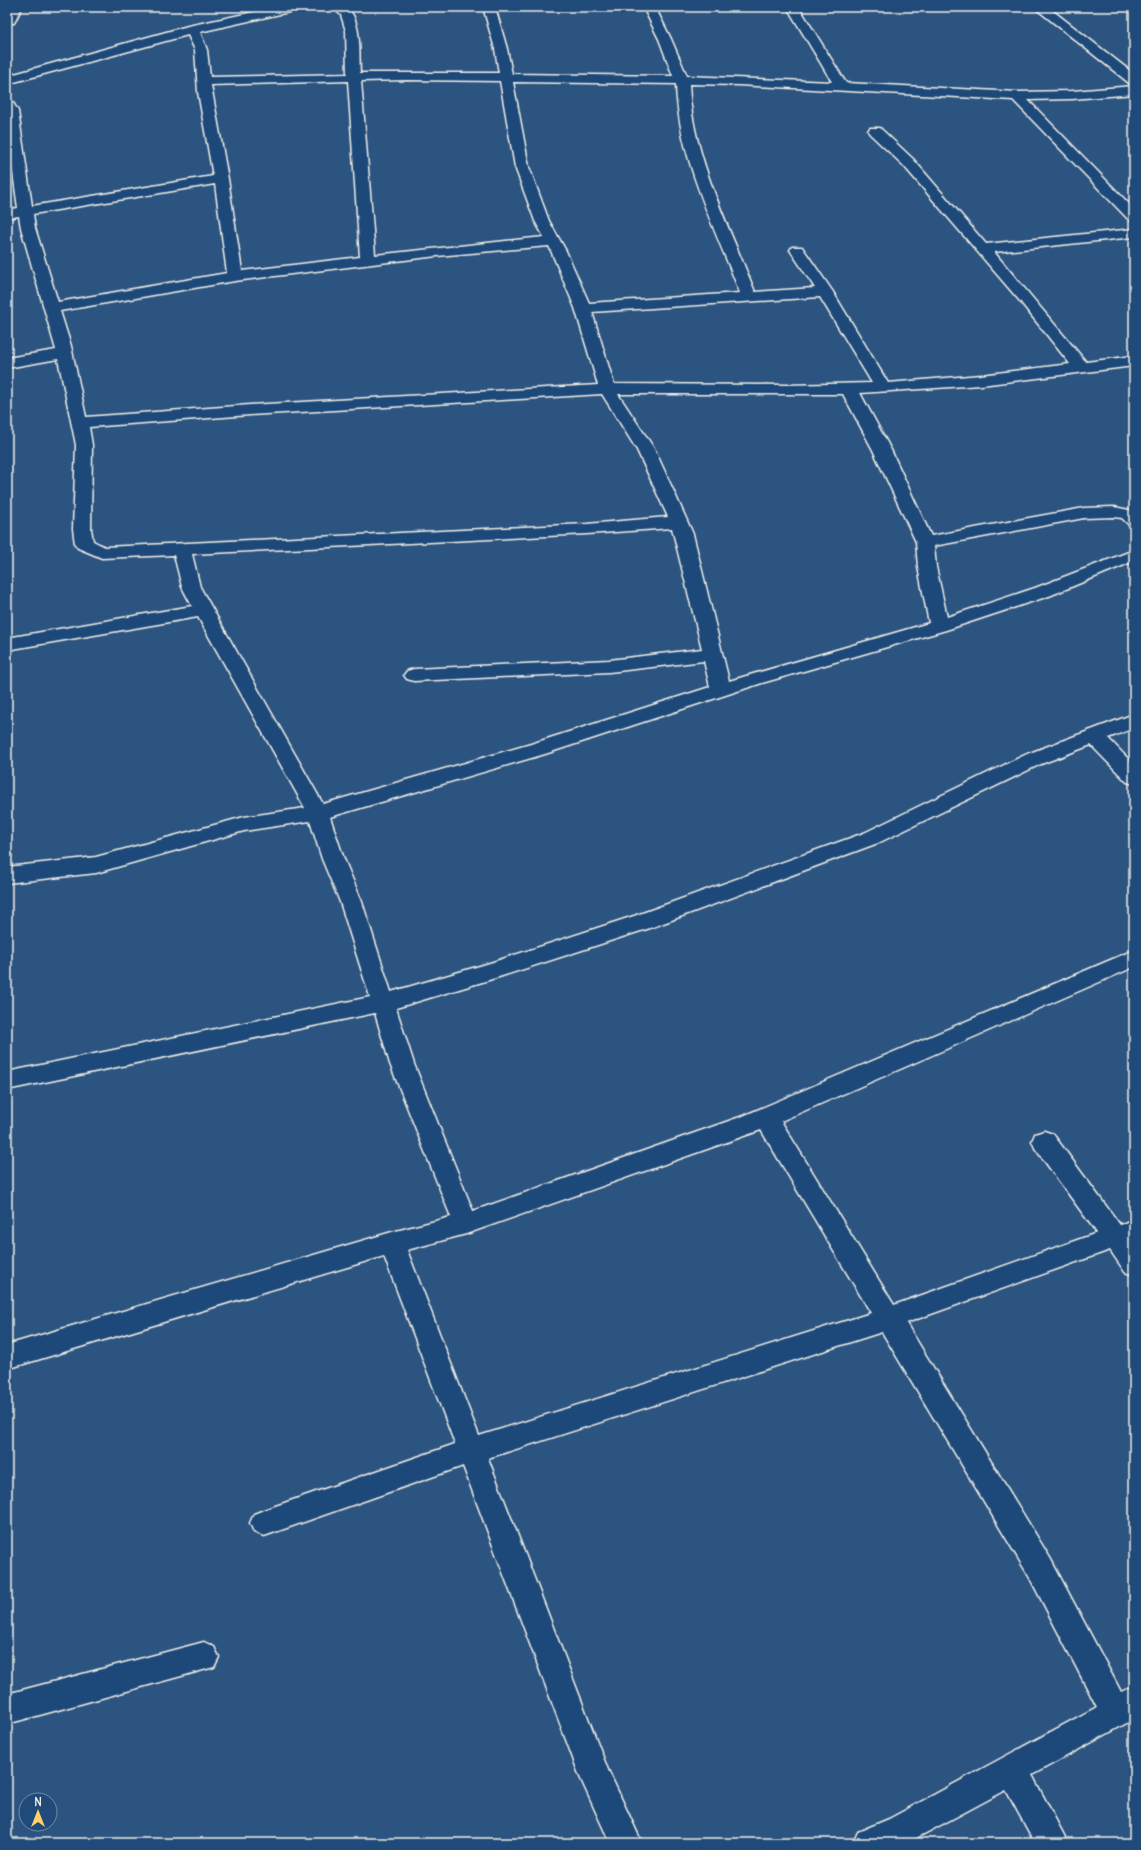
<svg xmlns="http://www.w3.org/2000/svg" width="1141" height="1850" font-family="Delius,sans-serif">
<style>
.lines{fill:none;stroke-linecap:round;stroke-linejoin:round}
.minor-casing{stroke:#f4f1e8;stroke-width:3}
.minor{fill:#1f4a7a;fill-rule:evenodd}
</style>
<rect width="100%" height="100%" fill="#2c5481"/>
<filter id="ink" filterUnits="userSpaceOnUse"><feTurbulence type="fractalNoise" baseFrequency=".025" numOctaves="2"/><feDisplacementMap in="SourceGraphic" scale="8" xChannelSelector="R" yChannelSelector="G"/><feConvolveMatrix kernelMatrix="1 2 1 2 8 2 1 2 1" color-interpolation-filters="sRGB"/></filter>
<g filter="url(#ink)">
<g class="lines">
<defs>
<g id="minor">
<path d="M10,7H22L14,23H7V13Z"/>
<path d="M278,7H300L298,10L200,32L207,50L210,77L347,74L346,31L341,15L332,7H346C362,18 359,55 360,73H499L495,49L483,7H495L507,49L512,74L673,76L659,39L643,7H655L671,39L687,76L832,82L787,7H799L846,83L1017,92L1072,91L1134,86V94L1072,99L1028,100L1134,209V221L1129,220L1013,100L739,85L689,84C692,156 729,226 755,292L815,288L790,250L792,247H802L833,292L888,383L981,375L1070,364L1019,300L903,165L870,134L868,131L870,128H880L913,159L986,244L1134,229V237L994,252L1086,362L1134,356V366L981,385L860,393L891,450L931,536L1084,508L1114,507L1134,511V525L1128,524L1122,518L1114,517L1084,518L934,546L936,567L947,617L1035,588L1134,550V561L1049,596L946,630L762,683L545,754L330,817L344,859L362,902L391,992L490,963L634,916L864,833L1027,754L1134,714V728L1108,738L1134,765V784L1127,782L1091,745L1041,764L878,843L650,928L502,976L396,1008L414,1064L473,1211L743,1116L1134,950V967L781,1121L894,1305L1097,1233L1035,1148L1032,1141L1035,1134L1044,1131L1053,1134L1120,1225L1134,1219V1241L1132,1242L1134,1244V1275L1125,1272L1110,1250L906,1323L1050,1558L1121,1692L1134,1686V1719L1032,1775L1068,1843H1035L1006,1790L907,1843H853L858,1832L889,1819L1097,1707L1030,1578L882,1332L488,1458L608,1770L642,1843H610L580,1777L463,1466L264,1536L254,1532L250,1523L254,1514L264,1510L455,1444L384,1256L7,1369V1345L392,1232L451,1217L390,1064L375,1013L7,1090V1072L370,997L340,902L322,859L310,821L244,831L96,873L7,883V867L96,857L244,817L305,808L198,617L7,650V638L192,606L182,587L174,555L102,558L78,548L75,544L73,529L76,445L58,359L7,368V358L56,350L21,228L19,216L7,218V210L18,208L7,131V100L12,101L18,111L32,206L213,176L198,92L195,50L188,35L7,84V76L188,26ZM406,80L500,81L515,167L535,221L544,237L375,255L361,81ZM348,81L360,257L242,271L228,179L211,85ZM513,82L676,84C678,156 714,226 740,293L589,303L566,251L549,221L529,167ZM215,184L227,273L58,302L35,228L33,214ZM549,246L575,308L598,385L250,405L86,417L71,346L60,311L235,281L437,256ZM820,297L872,383L787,385L614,384L592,312ZM602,394L637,450L668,517L587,524L105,547L93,541L91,529L92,445L89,427L250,415ZM618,394H843L873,450L916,542L918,567L929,623L729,681L693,534L655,450ZM672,528L702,649L609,660L414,669L407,671L404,675L407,679L414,681L609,672L704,661L710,687L531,744L323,804L200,587L192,554L587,534ZM761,1130L871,1313L479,1436L407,1250L466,1234Z"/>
<path d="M1034,7H1048L1134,74V84L1129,83Z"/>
<path d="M204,1642L214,1647L219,1657L214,1667L7,1724V1694Z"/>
</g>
</defs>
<use href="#minor" class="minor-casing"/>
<use href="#minor" class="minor"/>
</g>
</g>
<rect width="1141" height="1850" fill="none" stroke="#1f4a7a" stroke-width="24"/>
<rect x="12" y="12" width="1117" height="1826" fill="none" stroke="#f4f1e8" stroke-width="1.5" filter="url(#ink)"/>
<g transform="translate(38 1812)"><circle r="19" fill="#1f4a7a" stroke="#748da6"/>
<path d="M0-3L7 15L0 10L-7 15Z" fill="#ffd166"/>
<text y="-6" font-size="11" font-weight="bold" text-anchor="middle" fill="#f4f1e8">N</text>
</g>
</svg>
